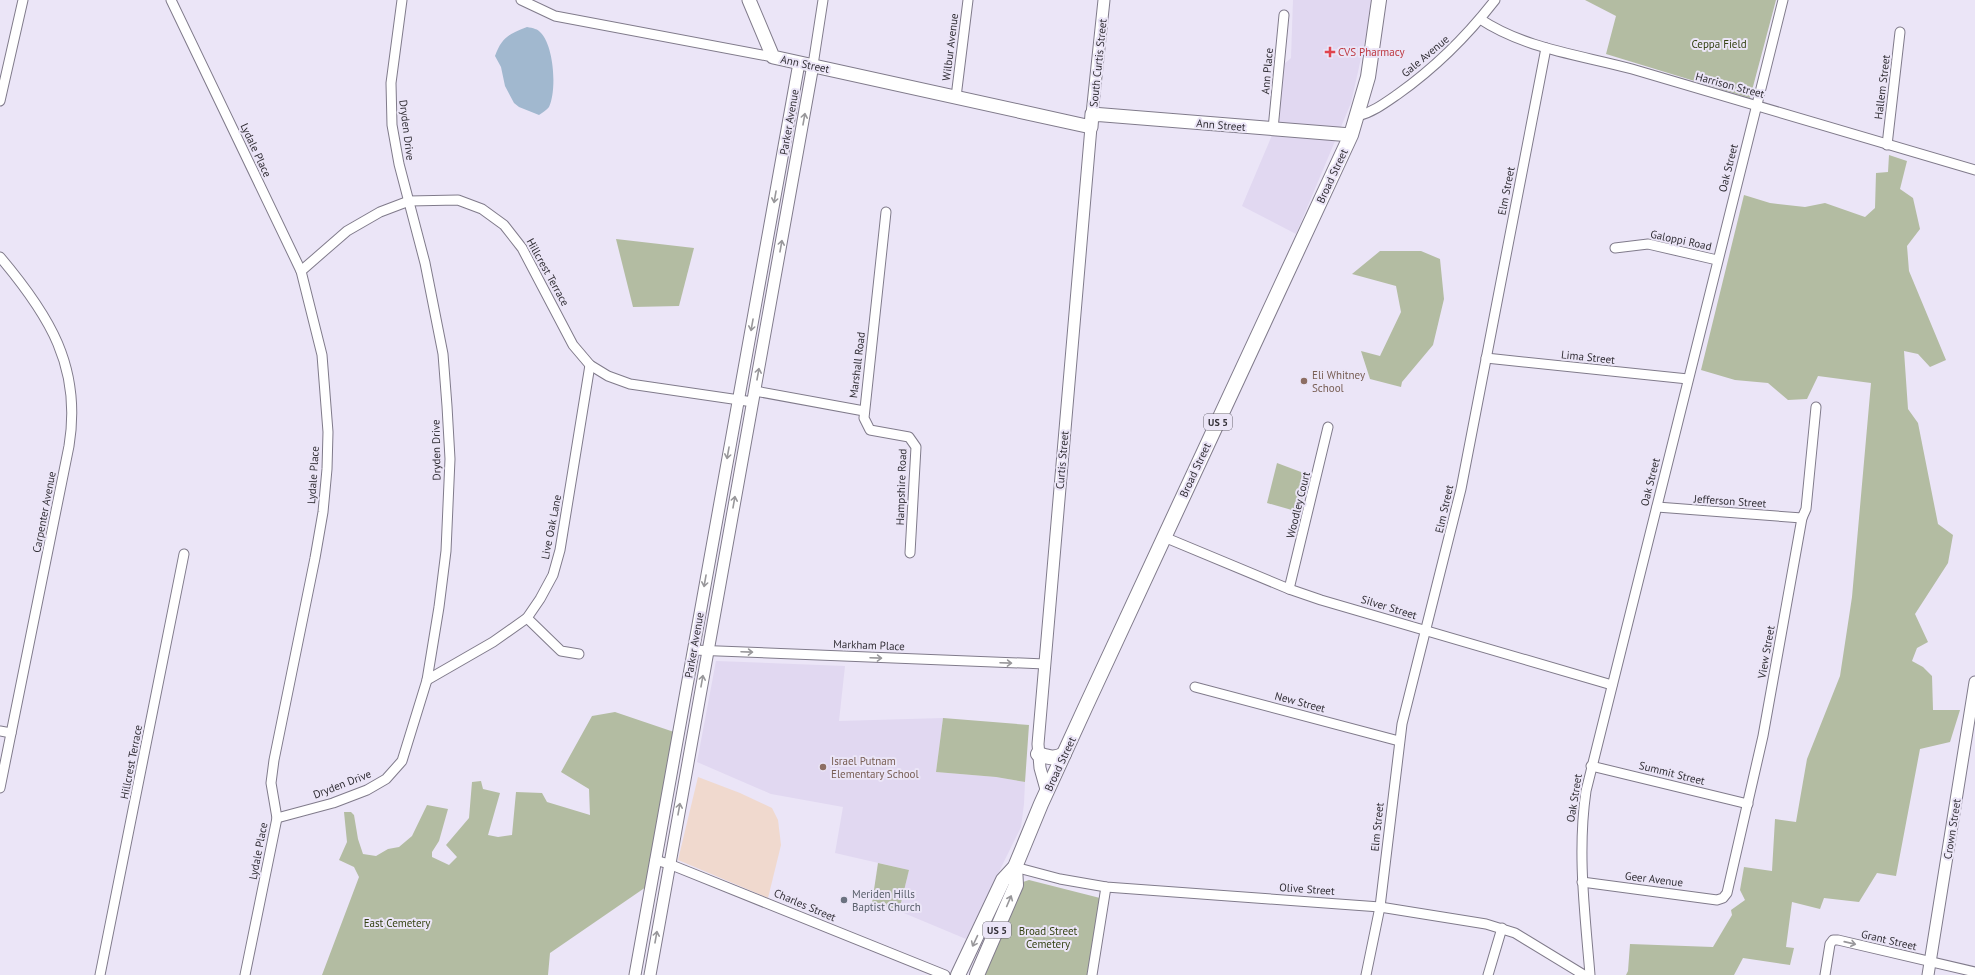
<svg xmlns="http://www.w3.org/2000/svg" width="1975" height="975" font-family="'PT Sans',sans-serif">
<style>
.built{fill:#e1d8f1}
.industrial{fill:#f0d9ce}
.green{fill:#b3bca2}
.water{fill:#a1b8cf}
.lines{fill:none;stroke-linecap:round;stroke-linejoin:round}
.minor-casing{stroke:#807b8b;stroke-width:11}
.tertiary-casing{stroke:#807b8b;stroke-width:13}
.secondary-casing{stroke:#807b8b;stroke-width:15}
.primary-casing{stroke:#807b8b;stroke-width:16}
.minor{stroke:#fff;stroke-width:9}
.tertiary{stroke:#fff;stroke-width:11}
.secondary{stroke:#fff;stroke-width:13}
.primary{stroke:#fff;stroke-width:14}
.oneway{stroke:#98979a}
.health-dot{fill:#e0444e;stroke:#ebe5f7;stroke-width:1.5}
.education-dot{fill:#8d6e63;stroke:#ebe5f7;stroke-width:1.5}
.worship-dot{fill:#6b7280;stroke:#ebe5f7;stroke-width:1.5}
.labels{text-anchor:middle;stroke-width:4;stroke-linejoin:round;paint-order:stroke}
.shield{fill:#ebe5f7;stroke:#6a6670;stroke-width:1}
.shield-label{font-size:10px;font-weight:bold;fill:#322f36}
.park-label{font-size:11px;fill:#344212;stroke:#ebe5f7}
.street-label{font-size:11px;fill:#322f36;stroke:#ebe5f7}
.health-label{font-size:11px;fill:#be3a42;stroke:#ebe5f7;text-anchor:start}
.education-label{font-size:11px;fill:#785e54;stroke:#ebe5f7;text-anchor:start}
.worship-label{font-size:11px;fill:#5b616d;stroke:#ebe5f7;text-anchor:start}
</style>
<rect width="100%" height="100%" fill="#ebe5f7"/>
<g class="built">
<path d="M1293,0H1374L1351,103L1296,234L1242,206L1278,121L1284,64L1291,58Z"/>
<path d="M716,661L845,666L839,721L943,718L936,772L996,777L1025,782L1024,804L1021,827L966,939L899,911L909,870L835,853L843,807L771,794L697,762Z"/>
</g>
<path class="industrial" d="M698,777L740,793L772,808L778,820L781,845L768,898L678,860Z"/>
<g class="green">
<path d="M1585,0H1776L1750,98L1606,54L1616,16Z"/>
<path d="M1889,155L1907,161L1900,189L1913,198L1920,229L1907,246L1909,271L1946,360L1930,367L1918,354L1904,351L1908,409L1918,423L1938,524L1953,535L1948,563L1915,614L1928,642L1917,648L1912,661L1923,667L1932,676L1933,710H1960L1950,742L1920,749L1896,876L1877,873L1859,902L1824,898L1820,909L1792,902L1786,947L1794,948L1790,965L1743,958L1734,975H1626L1628,971L1630,944L1713,947L1732,915L1731,910L1745,900L1740,890L1744,867L1772,871L1775,819L1796,822L1807,759L1840,676L1852,597L1871,383L1818,376L1807,399L1788,400L1768,383L1735,380L1701,370L1744,195L1770,203L1805,207L1825,203L1865,217L1875,208L1876,173L1888,172Z"/>
<path d="M616,239L694,248L679,306L633,307Z"/>
<path d="M1380,251H1421L1440,259L1444,299L1433,345L1402,382L1401,387L1370,379L1361,351L1380,356L1401,312L1396,286L1352,274Z"/>
<path d="M1277,463L1309,475L1299,512L1267,503Z"/>
<path d="M615,712L674,732L646,887L550,953L548,975H322L359,877L354,867L339,860L347,842L344,812H351L354,815L358,839L363,854L376,856L388,849L399,847L412,836L427,805L448,809L439,841L432,852V857L449,865L457,857L446,845L469,818L472,782L481,781L483,789L500,793L488,835L498,837L512,835L516,792L542,793L547,802L590,815L589,789L561,772L592,716Z"/>
<path d="M943,718L1029,725L1025,782L996,777L936,772Z"/>
<path d="M878,863L909,870L899,911L872,903Z"/>
<path d="M1029,880L1100,898L1087,975H982L1021,886L1023,882Z"/>
</g>
<path class="water" d="M527,27C533,28 538,29 541,33C554,47 557,90 549,107C547,110 543,112 539,115L519,107L514,103L505,86L501,67L495,56C502,37 509,34 527,27Z"/>
<g class="lines">
<defs>
<g id="minor">
<path d="M171,0L301,271L322,355L328,432L327,469L323,512L315,558L274,760L271,783L277,818L245,975"/>
<path d="M521,0L555,16L773,57"/>
<path d="M1480,19C1525,49 1581,55 1632,69C1747,102 1861,137 1975,170"/>
<path d="M813,65L823,0"/>
<path d="M956,97L968,0"/>
<path d="M0,101L23,0"/>
<path d="M1358,116C1373,112 1385,103 1398,94C1436,67 1467,36 1495,0"/>
<path d="M1273,129L1284,15"/>
<path d="M1887,145L1900,32"/>
<path d="M886,212L864,418L870,430L909,437L916,447L910,553"/>
<path d="M1615,248L1648,244L1717,260"/>
<path d="M0,257C49,315 82,367 69,446L0,788"/>
<path d="M301,271L347,231L380,212L409,201L458,200L482,209L504,225L522,248L573,345L590,365L608,376L630,384L753,402"/>
<path d="M1486,358L1688,379"/>
<path d="M755,391L864,411"/>
<path d="M1657,507L1802,518"/>
<path d="M1164,537L1289,589L1321,600L1612,685"/>
<path d="M1289,589L1328,427"/>
<path d="M527,618L561,651L579,654"/>
<path d="M693,650L1045,664"/>
<path d="M427,680L493,642L527,618L540,599L553,575L560,550L590,365"/>
<path d="M1195,687L1399,741"/>
<path d="M0,731L11,733"/>
<path d="M1591,766L1748,804"/>
<path d="M277,818L333,803L367,790L386,779L402,761L427,680L439,607L446,551L450,459L447,406L443,354L425,263L399,164L392,125L391,83L402,0"/>
<path d="M655,860L669,864L945,975"/>
<path d="M1015,867L1060,879L1106,887L1380,907L1486,924L1515,933L1584,975"/>
<path d="M1582,882L1717,900L1723,898L1727,893L1763,736L1802,518L1806,509L1816,407"/>
<path d="M100,975L184,554"/>
<path d="M1092,975L1106,887"/>
<path d="M1366,975L1380,907L1402,724L1461,489L1546,48"/>
<path d="M1488,975L1502,928"/>
<path d="M1590,975C1585,913 1577,853 1586,791L1783,0"/>
<path d="M1825,975L1830,944L1833,940H1838L1975,972"/>
</g>
<g id="tertiary">
<path d="M1092,114L1104,0"/>
<path d="M1047,793L1040,768L1038,744L1091,127"/>
<path d="M635,975L799,63"/>
<path d="M650,975L813,65"/>
<path d="M1928,975L1975,682"/>
</g>
<path id="secondary" d="M749,0L773,57L1091,127L1092,114L1351,135"/>
<g id="primary">
<path d="M1038,754C1048,757 1054,760 1064,754"/>
<path d="M958,975L1003,880L1015,867L1041,804L1085,708L1351,135L1368,77L1379,0"/>
<path d="M977,975L1016,885L1015,867"/>
</g>
</defs>
<use href="#minor" class="minor-casing"/>
<use href="#tertiary" class="tertiary-casing"/>
<use href="#secondary" class="secondary-casing"/>
<use href="#primary" class="primary-casing"/>
<use href="#minor" class="minor"/>
<use href="#tertiary" class="tertiary"/>
<use href="#secondary" class="secondary"/>
<use href="#primary" class="primary"/>
</g>
<defs><path id="oneway-shaft" d="M-6 0H5M1.5-3L5.5 0L1.5 3" fill="none" stroke-width="1.6" stroke-linecap="round" stroke-linejoin="round"/></defs>
<g class="oneway">
<use href="#oneway-shaft" transform="translate(804 119) rotate(-80)"/>
<use href="#oneway-shaft" transform="translate(775 197) rotate(100)"/>
<use href="#oneway-shaft" transform="translate(781 246) rotate(-80)"/>
<use href="#oneway-shaft" transform="translate(752 325) rotate(100)"/>
<use href="#oneway-shaft" transform="translate(758 374) rotate(-80)"/>
<use href="#oneway-shaft" transform="translate(728 453) rotate(100)"/>
<use href="#oneway-shaft" transform="translate(734 502) rotate(-80)"/>
<use href="#oneway-shaft" transform="translate(705 581) rotate(100)"/>
<use href="#oneway-shaft" transform="translate(747 652) rotate(2)"/>
<use href="#oneway-shaft" transform="translate(876 658) rotate(2)"/>
<use href="#oneway-shaft" transform="translate(1006 663) rotate(2)"/>
<use href="#oneway-shaft" transform="translate(702 681) rotate(-80)"/>
<use href="#oneway-shaft" transform="translate(679 809) rotate(-80)"/>
<use href="#oneway-shaft" transform="translate(1009 901) rotate(-67)"/>
<use href="#oneway-shaft" transform="translate(656 937) rotate(-80)"/>
<use href="#oneway-shaft" transform="translate(975 941) rotate(115)"/>
<use href="#oneway-shaft" transform="translate(1850 943) rotate(13)"/>
</g>
<path class="health-dot" d="M1328 46h4v4h4v4h-4v4h-4v-4h-4v-4h4z"/>
<g class="education-dot">
<circle cx="1304" cy="381" r="4"/>
<circle cx="823" cy="767" r="4"/>
</g>
<circle class="worship-dot" cx="844" cy="900" r="4"/>
<g class="labels">
<g class="shield">
<rect x="1204" y="414" width="28" height="16" rx="3"/>
<rect x="983" y="922" width="28" height="16" rx="3"/>
</g>
<g class="shield-label">
<text x="1218" y="426">US 5</text>
<text x="997" y="934">US 5</text>
</g>
<g class="park-label">
<text x="1719" y="48">Ceppa Field</text>
<text x="397" y="927">East Cemetery</text>
<text x="1048" y="935">Broad Street<tspan x="1048" dy="13">Cemetery</tspan></text>
</g>
<g class="street-label">
<text transform="translate(950 47) rotate(-83)" y="4">Wilbur Avenue</text>
<text transform="translate(1425 56) rotate(-40)" y="4">Gale Avenue</text>
<text transform="translate(1098 63) rotate(-84)" y="4">South Curtis Street</text>
<text transform="translate(805 64) rotate(12)" y="4">Ann Street</text>
<text transform="translate(1267 71) rotate(-85)" y="4">Ann Place</text>
<text transform="translate(1730 85) rotate(15)" y="4">Harrison Street</text>
<text transform="translate(1882 87) rotate(-83)" y="4">Hallem Street</text>
<text transform="translate(789 122) rotate(-80)" y="4">Parker Avenue</text>
<text transform="translate(1221 125) rotate(5)" y="4">Ann Street</text>
<text transform="translate(407 130) rotate(83)" y="4">Dryden Drive</text>
<text transform="translate(256 150) rotate(65)" y="4">Lydale Place</text>
<text transform="translate(1728 168) rotate(-76)" y="4">Oak Street</text>
<text transform="translate(1332 176) rotate(-65)" y="4">Broad Street</text>
<text transform="translate(1506 191) rotate(-79)" y="4">Elm Street</text>
<text transform="translate(1681 240) rotate(12)" y="4">Galoppi Road</text>
<text transform="translate(548 272) rotate(61)" y="4">Hillcrest Terrace</text>
<text transform="translate(1588 357) rotate(6)" y="4">Lima Street</text>
<text transform="translate(857 365) rotate(-83)" y="4">Marshall Road</text>
<text transform="translate(436 450) rotate(-91)" y="4">Dryden Drive</text>
<text transform="translate(1062 460) rotate(-85)" y="4">Curtis Street</text>
<text transform="translate(1195 470) rotate(-65)" y="4">Broad Street</text>
<text transform="translate(313 475) rotate(-86)" y="4">Lydale Place</text>
<text transform="translate(1650 482) rotate(-76)" y="4">Oak Street</text>
<text transform="translate(901 487) rotate(-88)" y="4">Hampshire Road</text>
<text transform="translate(1730 501) rotate(4)" y="4">Jefferson Street</text>
<text transform="translate(1298 505) rotate(-76)" y="4">Woodley Court</text>
<text transform="translate(1444 509) rotate(-77)" y="4">Elm Street</text>
<text transform="translate(44 512) rotate(-79)" y="4">Carpenter Avenue</text>
<text transform="translate(551 527) rotate(-79)" y="4">Live Oak Lane</text>
<text transform="translate(1389 607) rotate(17)" y="4">Silver Street</text>
<text transform="translate(694 645) rotate(-80)" y="4">Parker Avenue</text>
<text transform="translate(869 645) rotate(2)" y="4">Markham Place</text>
<text transform="translate(1766 652) rotate(-80)" y="4">View Street</text>
<text transform="translate(1300 702) rotate(15)" y="4">New Street</text>
<text transform="translate(131 762) rotate(-79)" y="4">Hillcrest Terrace</text>
<text transform="translate(1060 764) rotate(-65)" y="4">Broad Street</text>
<text transform="translate(1672 773) rotate(14)" y="4">Summit Street</text>
<text transform="translate(342 784) rotate(-21)" y="4">Dryden Drive</text>
<text transform="translate(1574 798) rotate(-81)" y="4">Oak Street</text>
<text transform="translate(1377 827) rotate(-84)" y="4">Elm Street</text>
<text transform="translate(1952 829) rotate(-81)" y="4">Crown Street</text>
<text transform="translate(258 851) rotate(-79)" y="4">Lydale Place</text>
<text transform="translate(1654 879) rotate(7)" y="4">Geer Avenue</text>
<text transform="translate(1307 889) rotate(4)" y="4">Olive Street</text>
<text transform="translate(805 905) rotate(23)" y="4">Charles Street</text>
<text transform="translate(1889 940) rotate(13)" y="4">Grant Street</text>
</g>
<g class="health-label">
<text x="1338" y="56">CVS Pharmacy</text>
</g>
<g class="education-label">
<text x="1312" y="379">Eli Whitney<tspan x="1312" dy="13">School</tspan></text>
<text x="831" y="765">Israel Putnam<tspan x="831" dy="13">Elementary School</tspan></text>
</g>
<g class="worship-label">
<text x="852" y="898">Meriden Hills<tspan x="852" dy="13">Baptist Church</tspan></text>
</g>
</g>
</svg>
